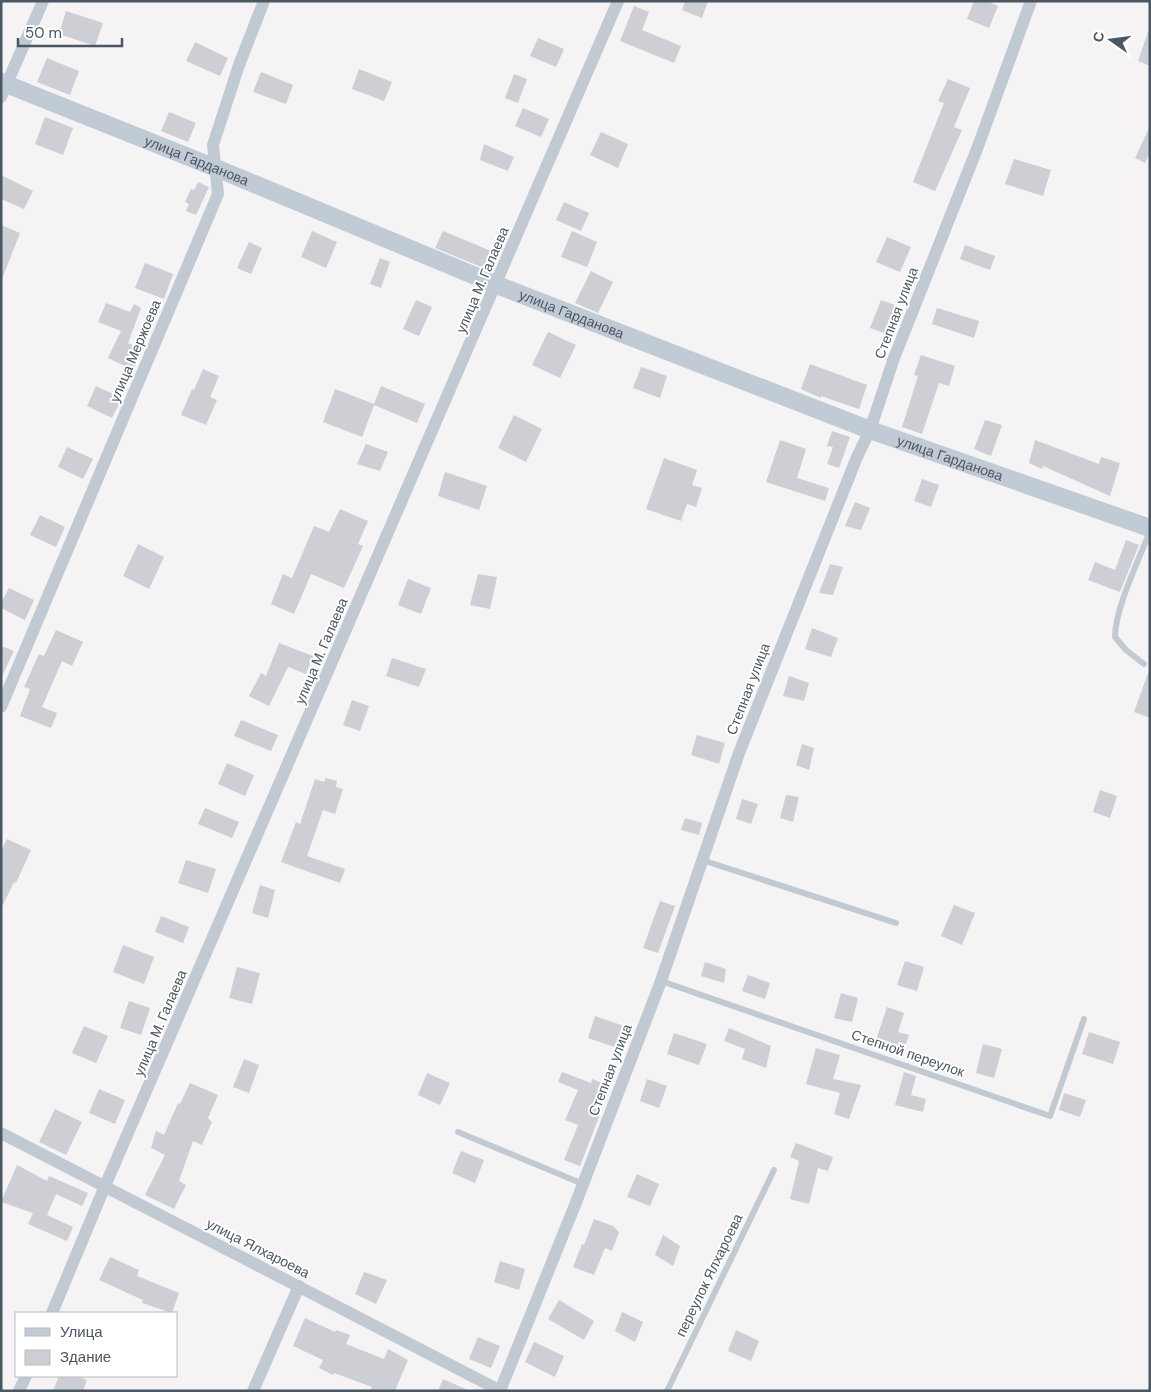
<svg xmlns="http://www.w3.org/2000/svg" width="1151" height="1392" font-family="'DM Sans',sans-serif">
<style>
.building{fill:#cdcfd5}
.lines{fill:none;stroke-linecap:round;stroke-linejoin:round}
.lane{stroke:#c1cad2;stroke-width:6}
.street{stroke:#c1cad2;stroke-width:12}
.secondary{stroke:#c1cbd6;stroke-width:18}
.labels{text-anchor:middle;stroke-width:4;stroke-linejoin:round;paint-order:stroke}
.street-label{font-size:14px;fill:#4a5661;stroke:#fff}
</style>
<rect width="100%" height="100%" fill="#f5f3f3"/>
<g class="building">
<path d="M685,1H708L702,18L682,10Z"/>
<path d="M974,1H987L998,6L989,28L967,19Z"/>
<path d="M634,6L649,12L642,30L681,46L674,63L620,41Z"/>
<path d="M66,11L103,23L95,46L59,34Z"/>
<path d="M1148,32H1150V66L1138,61Z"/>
<path d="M538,38L564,49L556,67L530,56Z"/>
<path d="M195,42L228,58L220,76L186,61Z"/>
<path d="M47,58L79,71L70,95L37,82Z"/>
<path d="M359,69L392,82L384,101L352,89Z"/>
<path d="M261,72L293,85L286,104L253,92Z"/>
<path d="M514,74L527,79L518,103L505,98Z"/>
<path d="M948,79L970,88L954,127L962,130L935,191L913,182L944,103L938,101Z"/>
<path d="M523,108L549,119L541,137L515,126Z"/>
<path d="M169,112L196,123L188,142L161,131Z"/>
<path d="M45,117L73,128L63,155L35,144Z"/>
<path d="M1150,126V152L1145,163L1135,158Z"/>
<path d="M601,132L628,144L618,168L590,155Z"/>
<path d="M484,144L514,157L508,171L480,160Z"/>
<path d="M1014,159L1051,170L1043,196L1005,184Z"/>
<path d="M1,175L33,191L24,209L1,199Z"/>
<path d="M198,182L209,187L196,215L186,211L189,204L185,202L191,189L194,190Z"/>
<path d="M564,202L589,213L581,231L556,220Z"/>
<path d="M1,225L20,233L2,279H1Z"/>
<path d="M312,231L337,242L326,268L301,257Z"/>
<path d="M443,231L491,251L484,268L435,248Z"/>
<path d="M572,231L597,242L587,267L561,257Z"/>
<path d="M887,237L911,247L900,272L876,262Z"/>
<path d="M249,242L262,248L251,274L237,268Z"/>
<path d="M965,245L995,256L990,270L960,259Z"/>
<path d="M380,258L390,262L381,288L370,284Z"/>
<path d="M145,263L173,274L164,299L135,288Z"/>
<path d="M591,271L613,282L598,313L575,303Z"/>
<path d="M416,300L432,307L419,336L403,329Z"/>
<path d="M881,300L898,306L887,334L870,328Z"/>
<path d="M106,303L130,312L134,304L141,308L128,343L143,350L133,370L108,358L121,331L98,322Z"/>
<path d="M937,308L979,321L974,338L932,324Z"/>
<path d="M548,332L576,345L560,378L532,365Z"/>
<path d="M921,355L955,366L949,386L939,383L922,434L902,427L918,376L914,375Z"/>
<path d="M810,364L867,385L859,409L821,396V398L801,389Z"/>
<path d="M641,367L667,376L660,398L633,388Z"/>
<path d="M203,369L219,376L210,397L217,400L206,425L181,415L192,389L194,390Z"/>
<path d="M96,386L122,398L112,418L87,406Z"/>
<path d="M381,386L425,404L417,423L374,405L362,437L323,422L335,389L374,404Z"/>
<path d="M514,415L542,429L526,462L498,448Z"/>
<path d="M985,420L1002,425L991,456L974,449Z"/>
<path d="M832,431L850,437L839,468L827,464L833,447L827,446Z"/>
<path d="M780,440L806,449L797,478L829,488L825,501L766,482Z"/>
<path d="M1035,440L1099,464L1101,457L1120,463L1110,496L1043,466L1042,469L1029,463Z"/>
<path d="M366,444L388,452L380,471L357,464Z"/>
<path d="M67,447L93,459L83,479L58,467Z"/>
<path d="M664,458L697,470L692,485L702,488L696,507L687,504L681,521L646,509Z"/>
<path d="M445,472L487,486L479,510L438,496Z"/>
<path d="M922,479L939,485L931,507L914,501Z"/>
<path d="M855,502L870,508L861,530L845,526Z"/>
<path d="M340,509L368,521L358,544L363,546L344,588L311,574L294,614L271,604L283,574L292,578L314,526L329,532Z"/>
<path d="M40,515L65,527L56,547L30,535Z"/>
<path d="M1126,540L1139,545L1120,592L1088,580L1095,562L1115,570Z"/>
<path d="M138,544L164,557L149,589L123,576Z"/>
<path d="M830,564L843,567L833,595L819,593Z"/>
<path d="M478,574L497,577L490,609L470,605Z"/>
<path d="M408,579L431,588L421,614L398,605Z"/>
<path d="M9,588L34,600L25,620L1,608V603Z"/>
<path d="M812,628L838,638L831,657L805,649Z"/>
<path d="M56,630L83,642L72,666L62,661L42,707L57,713L51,728L20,716L30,689L24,687L39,654L44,656Z"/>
<path d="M279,643L313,656L306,674L288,667L269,706L249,696L261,673L266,676Z"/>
<path d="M1,646L14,651L1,678Z"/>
<path d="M392,658L426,669L419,687L386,676Z"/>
<path d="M1148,673H1150V718L1134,712Z"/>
<path d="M789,676L809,683L804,701L783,696Z"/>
<path d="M352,700L369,706L360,731L343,725Z"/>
<path d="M241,720L278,735L271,751L234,736Z"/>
<path d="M697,735L725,743L719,764L691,755Z"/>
<path d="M802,744L814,748L809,770L796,765Z"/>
<path d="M227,763L254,775L245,796L218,784Z"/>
<path d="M326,778L337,781L336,787L343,789L335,814L323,810L307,856L345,869L340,883L281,862L296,822L300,824L315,779L324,782Z"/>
<path d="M1100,790L1117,796L1110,818L1093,812Z"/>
<path d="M786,795L799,797L793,822L780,818Z"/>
<path d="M742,799L758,804L751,824L736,819Z"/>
<path d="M205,808L239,822L232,838L198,824Z"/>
<path d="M685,818L702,823L699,835L681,830Z"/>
<path d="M7,839L31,850L16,883L14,882L1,909V851Z"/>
<path d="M186,860L216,869L208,893L178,883Z"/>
<path d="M260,885L275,890L268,918L252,913Z"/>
<path d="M660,901L675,906L658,953L643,948Z"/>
<path d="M954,905L975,913L962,945L941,936Z"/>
<path d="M161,916L189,927L183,943L155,932Z"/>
<path d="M123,945L154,957L144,984L113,972Z"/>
<path d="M905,961L924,967L917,991L897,985Z"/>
<path d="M705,962L726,969L724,983L701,976Z"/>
<path d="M237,967L260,973L252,1004L229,998Z"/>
<path d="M748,975L770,983L765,999L742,991Z"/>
<path d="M841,993L858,998L852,1022L834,1018Z"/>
<path d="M129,1001L150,1008L141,1035L120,1028Z"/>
<path d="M887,1007L904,1013L898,1032L909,1035L903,1052L875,1043Z"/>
<path d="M595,1016L627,1027L620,1049L588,1038Z"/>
<path d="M84,1026L108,1036L96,1063L72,1053Z"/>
<path d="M729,1028L771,1046L766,1068L742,1059L745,1049L724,1041Z"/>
<path d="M1089,1032L1120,1042L1113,1064L1082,1054Z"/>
<path d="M674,1033L707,1044L699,1065L667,1054Z"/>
<path d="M983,1044L1002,1049L994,1078L976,1073Z"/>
<path d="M816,1048L840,1055L833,1079L861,1085L849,1119L834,1114L840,1093L806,1084Z"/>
<path d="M244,1059L259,1065L249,1093L233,1087Z"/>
<path d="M562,1072L591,1083L592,1079L608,1085L598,1111L601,1112L580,1166L564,1160L578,1125L565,1120L578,1090L558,1082Z"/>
<path d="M904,1072L916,1076L911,1095L926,1099L923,1112L895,1105Z"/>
<path d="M427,1073L450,1083L440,1105L418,1095Z"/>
<path d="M647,1079L667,1086L659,1108L640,1101Z"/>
<path d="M190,1083L218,1095L208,1118L212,1122L202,1145L193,1141L179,1181L186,1185L174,1209L145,1195L165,1155L151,1148L156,1131L164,1135L178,1103L180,1104Z"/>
<path d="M99,1089L125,1100L115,1124L89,1113Z"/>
<path d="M1064,1093L1086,1100L1080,1117L1059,1110Z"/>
<path d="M55,1109L82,1122L66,1155L39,1142Z"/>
<path d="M796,1143L833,1157L828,1171L818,1168L809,1204L790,1199L799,1161L790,1157Z"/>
<path d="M461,1151L484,1160L475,1183L452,1173Z"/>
<path d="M17,1165L47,1181L49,1176L88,1193L82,1206L56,1194L47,1215L73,1227L67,1241L28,1224L33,1213L1,1202Z"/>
<path d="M637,1174L659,1184L650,1206L627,1197Z"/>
<path d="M594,1219L613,1226L619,1232L612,1251L605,1248L594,1275L573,1267L582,1244L584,1245Z"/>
<path d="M663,1235L680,1246L673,1266L655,1255Z"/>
<path d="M110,1257L139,1270L137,1276L179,1293L172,1313L142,1303L143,1300L99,1280Z"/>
<path d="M500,1261L525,1269L519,1290L494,1282Z"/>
<path d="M364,1272L387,1280L376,1304L355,1294Z"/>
<path d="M559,1300L594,1321L584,1340L548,1319Z"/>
<path d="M622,1312L643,1322L635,1342L615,1331Z"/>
<path d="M305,1318L335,1332L336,1330L350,1335L346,1344L384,1359L388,1349L408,1360L395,1391H370L372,1387L334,1373L333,1375L319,1368L323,1360L293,1346Z"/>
<path d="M736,1330L759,1341L751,1361L728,1351Z"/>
<path d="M478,1337L500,1346L491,1368L469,1359Z"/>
<path d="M534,1342L564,1356L555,1377L525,1362Z"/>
<path d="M59,1376H77L87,1380L83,1391H53Z"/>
<path d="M443,1379L470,1391H438Z"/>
</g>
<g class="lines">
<g class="lane">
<path d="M1144,664L1126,650L1115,637C1115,608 1139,560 1150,531"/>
<path d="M702,860L896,923"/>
<path d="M661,981L1050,1116L1084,1019"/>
<path d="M458,1132L583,1184"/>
<path d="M667,1391L774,1170"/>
</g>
<g class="street">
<path d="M1,97L43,1"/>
<path d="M1,707L218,194L213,145L239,65L264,1"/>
<path d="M1,1133L501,1391"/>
<path d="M52,1313L105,1186L618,1"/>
<path d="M19,1391L26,1376"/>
<path d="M253,1391L299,1286"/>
<path d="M500,1391L575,1205L661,981L739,753L857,457L870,430L894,358L977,149L1031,1"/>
</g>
<path class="secondary" id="s1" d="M1,82L216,168L497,285L870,430L1150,528"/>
</g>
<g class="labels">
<g class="street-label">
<text dy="5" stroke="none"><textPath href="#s1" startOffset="211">улица Гарданова</textPath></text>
<text transform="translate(482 280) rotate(-67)" y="5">улица М. Галаева</text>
<text transform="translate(896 313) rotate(-69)" y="5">Степная улица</text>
<text dy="5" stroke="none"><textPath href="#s1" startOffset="616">улица Гарданова</textPath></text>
<text transform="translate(135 351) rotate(-67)" y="5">улица Мержоева</text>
<text dy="5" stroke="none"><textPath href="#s1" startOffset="1021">улица Гарданова</textPath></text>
<text transform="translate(321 651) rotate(-67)" y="5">улица М. Галаева</text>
<text transform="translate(748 689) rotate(-69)" y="5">Степная улица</text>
<text transform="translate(160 1023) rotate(-67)" y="5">улица М. Галаева</text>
<text transform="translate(908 1053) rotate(19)" y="5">Степной переулок</text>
<text transform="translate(610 1070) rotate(-69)" y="5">Степная улица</text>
<text transform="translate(258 1248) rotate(27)" y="5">улица Ялхароева</text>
<text transform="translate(709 1275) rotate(-64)" y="5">переулок Ялхароева</text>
</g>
</g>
<rect width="1151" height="1392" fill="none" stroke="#4a5661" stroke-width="5"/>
<rect x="15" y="1312" width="162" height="65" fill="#ffffff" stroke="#b7bbc0"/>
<rect x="25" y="1328" width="25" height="8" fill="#c1cbd6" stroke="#b7bbc0"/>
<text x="60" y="1337" font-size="15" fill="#4a5661">Улица</text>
<rect x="25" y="1350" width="25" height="15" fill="#cdcfd5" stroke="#b7bbc0"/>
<text x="60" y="1362" font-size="15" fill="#4a5661">Здание</text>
<g transform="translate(1111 40) rotate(284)" stroke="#ffffff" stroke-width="4" paint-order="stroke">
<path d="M0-4L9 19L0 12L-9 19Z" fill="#4a5661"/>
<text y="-8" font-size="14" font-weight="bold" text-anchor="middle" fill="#4a5661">С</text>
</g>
<path d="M18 38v8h104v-8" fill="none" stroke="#4a5661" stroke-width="2.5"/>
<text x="25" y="38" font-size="15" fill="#4a5661" stroke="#ffffff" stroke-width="4" paint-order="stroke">50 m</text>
</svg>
